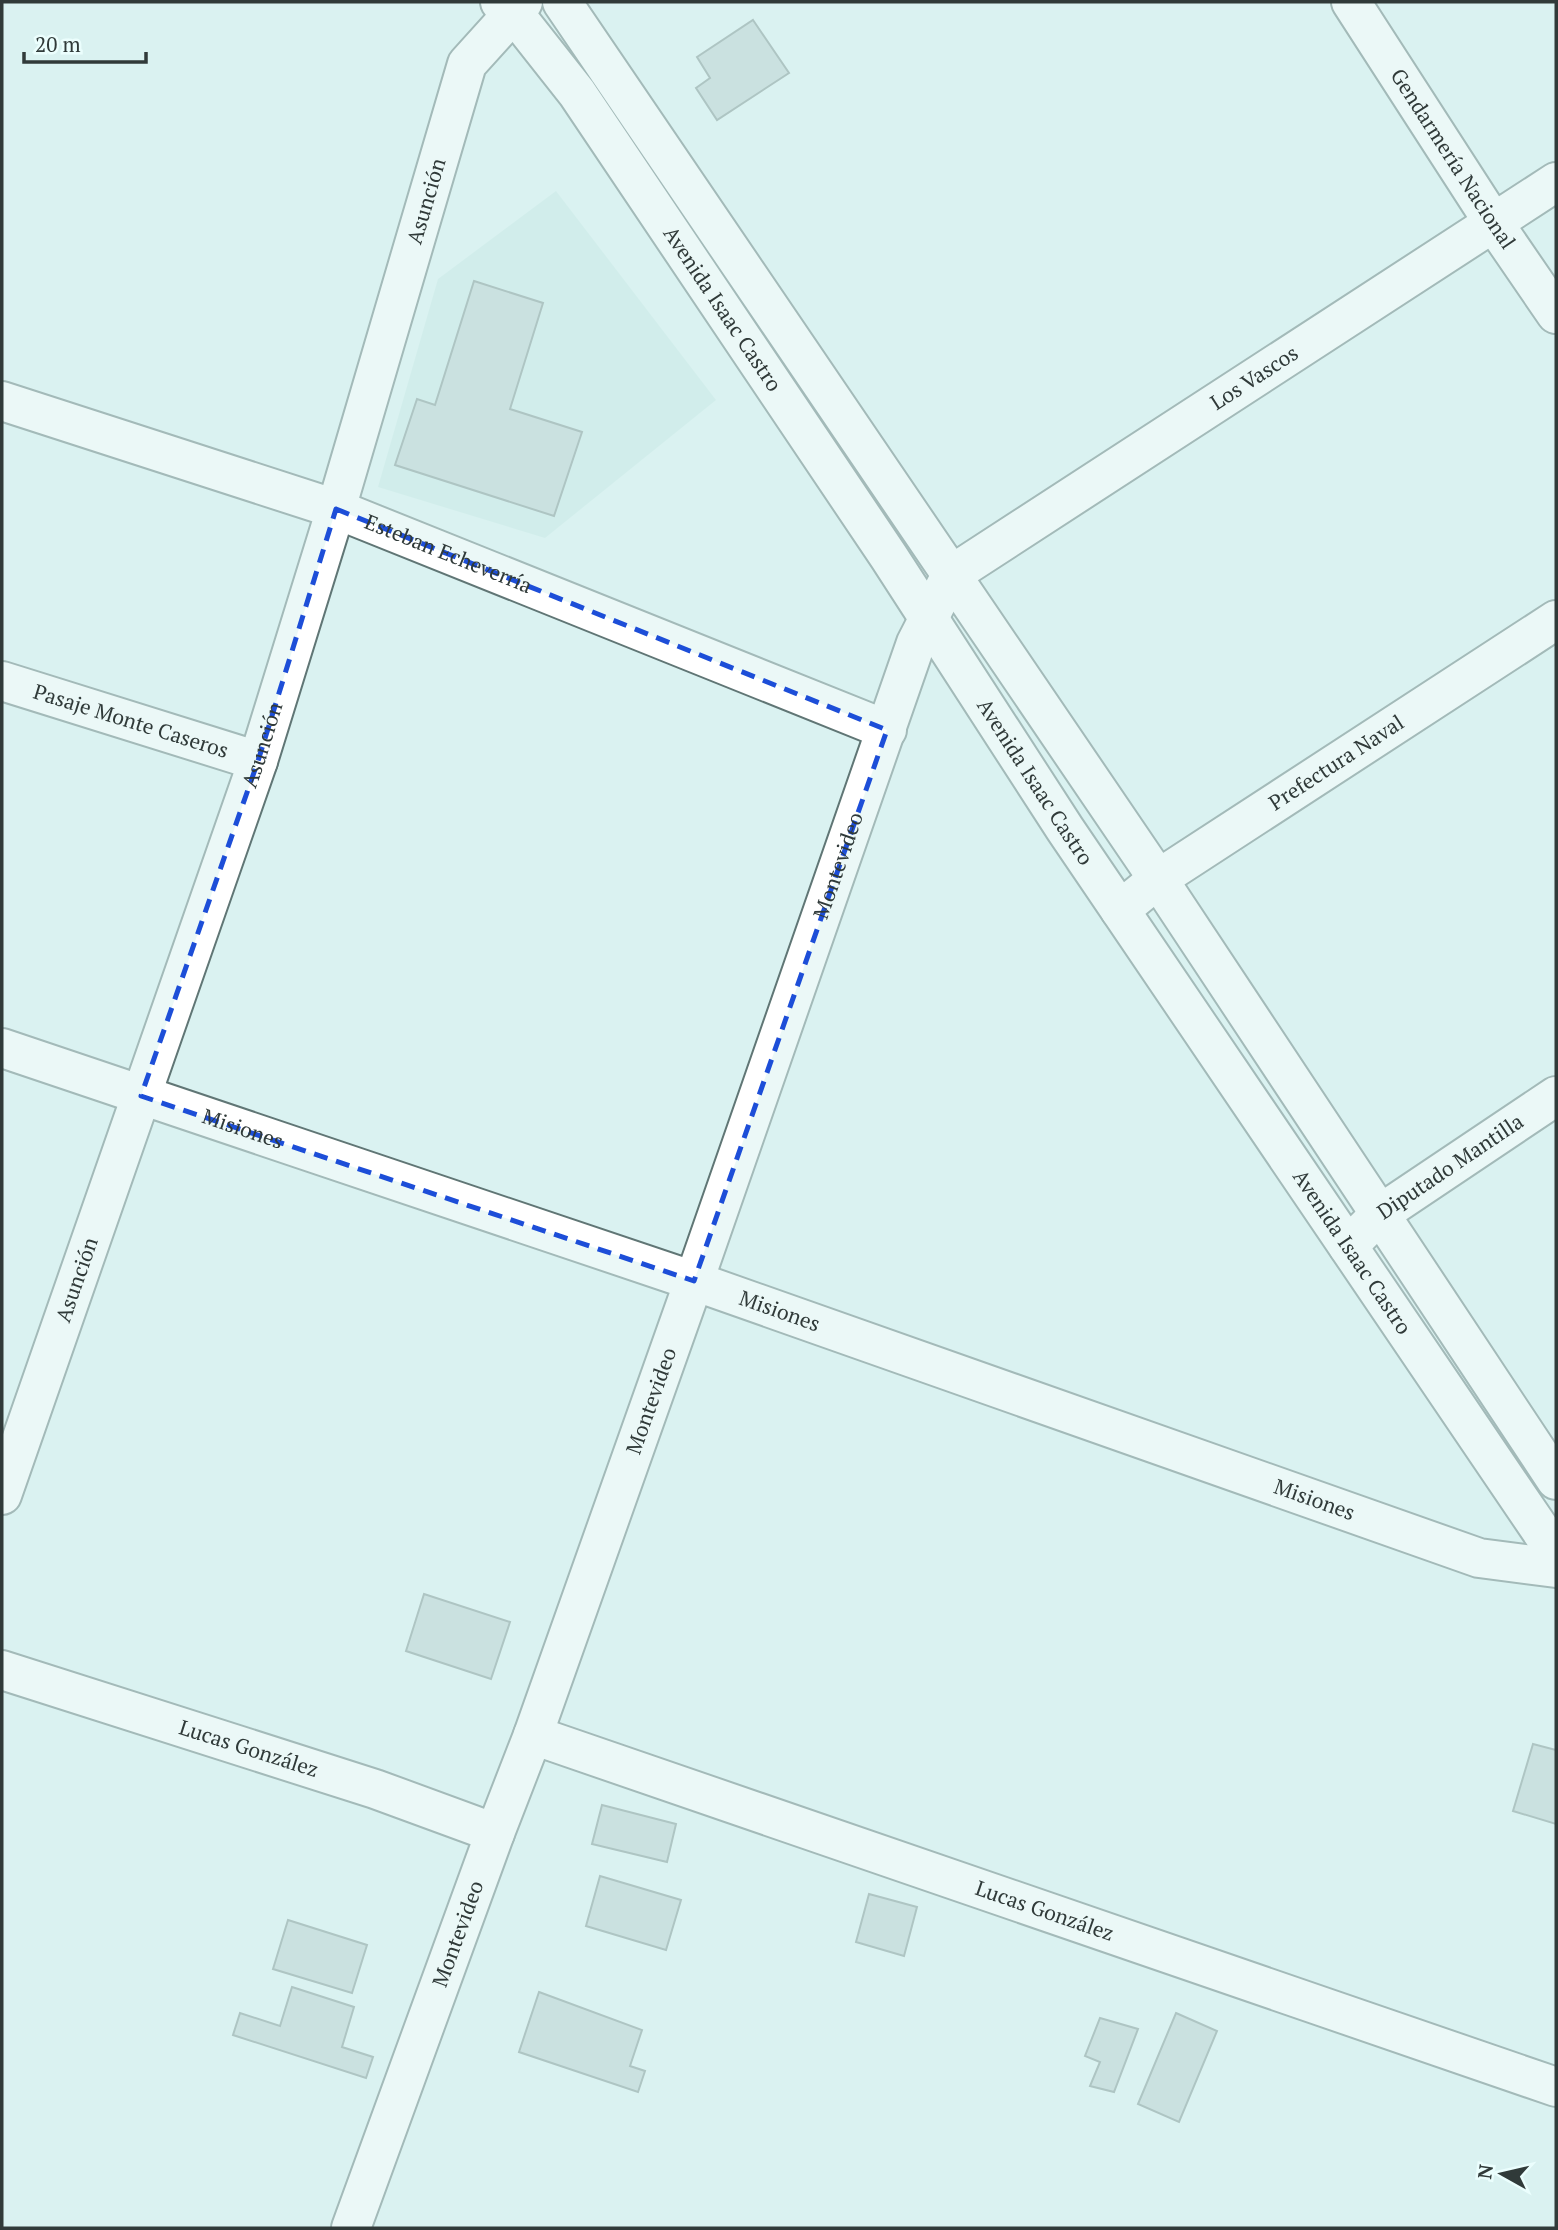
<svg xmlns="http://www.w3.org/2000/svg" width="1558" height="2230" font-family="'PT Serif',serif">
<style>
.built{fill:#c6e7e5}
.building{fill:#b6cdcc;stroke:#788e8d;stroke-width:2}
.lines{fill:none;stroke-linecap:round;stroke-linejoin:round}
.minor-casing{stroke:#607675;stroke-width:42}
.major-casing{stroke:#607675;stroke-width:42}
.minor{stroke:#fff;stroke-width:38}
.major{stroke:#fff;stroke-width:38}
.marked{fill:none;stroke:#1d4ed8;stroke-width:5;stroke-dasharray:14 9;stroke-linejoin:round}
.labels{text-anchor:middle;stroke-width:5;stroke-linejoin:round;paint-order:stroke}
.street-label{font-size:21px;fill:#303a39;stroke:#ebfefd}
</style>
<rect width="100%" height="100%" fill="#daf2f1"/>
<path class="built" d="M556,191L716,400L545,538L378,487L438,279Z"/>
<g class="building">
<path d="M753,20L789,73L717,120L696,88L710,78L697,57Z"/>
<path d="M474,281L543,303L510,409L582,432L554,516L395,465L417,399L435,405Z"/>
<path d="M424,1594L510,1622L491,1679L406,1651Z"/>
<path d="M1533,1744L1556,1750V1824L1513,1811Z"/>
<path d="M602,1805L676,1824L667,1862L592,1844Z"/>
<path d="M600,1876L681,1900L666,1950L586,1926Z"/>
<path d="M869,1894L917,1907L904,1956L856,1942Z"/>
<path d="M288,1920L367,1945L352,1993L273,1969Z"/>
<path d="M292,1987L354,2007L342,2047L373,2057L366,2078L233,2035L240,2013L280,2026Z"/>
<path d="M539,1992L642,2030L630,2066L645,2071L638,2092L519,2052Z"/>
<path d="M1176,2013L1217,2031L1179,2122L1138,2104Z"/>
<path d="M1100,2018L1138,2029L1114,2092L1090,2086L1100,2062L1085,2056Z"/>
</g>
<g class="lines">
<defs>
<g id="minor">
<path id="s1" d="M1351,2L1493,222L1556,314"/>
<path id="s2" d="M2,401L336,509L887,730"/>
<path id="s3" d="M2,681L258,761"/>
<path id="s4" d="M1120,910L1158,879L1556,620"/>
<path id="s5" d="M2,1048L694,1281L1479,1558L1556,1568"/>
<path id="s6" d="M1348,1246L1380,1214L1556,1096"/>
<path id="s7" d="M2,1495L258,761L336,509L467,64L523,2"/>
<path id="s8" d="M2,1670L375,1789L495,1833"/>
<path id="s9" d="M533,1735L1556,2087"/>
<path id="s10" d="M351,2228L495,1833L533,1735L694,1281L916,643L951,575L1556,182"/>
</g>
<g id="major">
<path id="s11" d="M500,2L513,12L577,93L889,557L1065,829L1556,1553"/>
<path d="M562,2L1158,879L1556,1480"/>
</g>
</defs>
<use href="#minor" class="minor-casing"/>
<use href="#major" class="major-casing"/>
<use href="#minor" class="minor"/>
<use href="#major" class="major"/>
</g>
<path d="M0 0H1558V2230H0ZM336,509L887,730L694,1281L141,1096L258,761Z" fill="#daf2f1" fill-opacity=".55" fill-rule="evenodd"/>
<path class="marked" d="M336,509L887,730L694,1281L141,1096L258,761Z"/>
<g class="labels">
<g class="street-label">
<text dy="7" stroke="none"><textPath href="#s1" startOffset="187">Gendarmería Nacional</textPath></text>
<text dy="7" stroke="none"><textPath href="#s7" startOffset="1362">Asunción</textPath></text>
<text dy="7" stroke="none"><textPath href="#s11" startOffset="380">Avenida Isaac Castro</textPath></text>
<text dy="7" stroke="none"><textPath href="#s10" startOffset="2121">Los Vascos</textPath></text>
<text dy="7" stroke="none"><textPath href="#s2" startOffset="472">Esteban Echeverría</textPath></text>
<text dy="7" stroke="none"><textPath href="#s3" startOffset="135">Pasaje Monte Caseros</textPath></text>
<text dy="7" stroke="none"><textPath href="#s7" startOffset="794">Asunción</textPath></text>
<text dy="7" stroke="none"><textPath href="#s4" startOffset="262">Prefectura Naval</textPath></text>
<text dy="7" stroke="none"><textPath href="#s11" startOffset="947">Avenida Isaac Castro</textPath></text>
<text dy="7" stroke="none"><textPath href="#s10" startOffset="1447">Montevideo</textPath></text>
<text dy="7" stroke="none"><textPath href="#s5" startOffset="254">Misiones</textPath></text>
<text dy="7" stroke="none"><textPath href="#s6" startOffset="130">Diputado Mantilla</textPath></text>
<text dy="7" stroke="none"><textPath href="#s11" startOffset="1514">Avenida Isaac Castro</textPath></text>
<text dy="7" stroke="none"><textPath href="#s7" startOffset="228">Asunción</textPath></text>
<text dy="7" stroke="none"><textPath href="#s5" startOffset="821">Misiones</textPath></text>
<text dy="7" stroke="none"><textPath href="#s10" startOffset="880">Montevideo</textPath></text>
<text dy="7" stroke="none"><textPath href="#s5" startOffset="1388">Misiones</textPath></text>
<text dy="7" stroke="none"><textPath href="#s8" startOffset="259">Lucas González</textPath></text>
<text dy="7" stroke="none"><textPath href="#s9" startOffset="541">Lucas González</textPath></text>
<text dy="7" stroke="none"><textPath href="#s10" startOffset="313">Montevideo</textPath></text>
</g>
</g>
<rect width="1558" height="2230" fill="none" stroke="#303a39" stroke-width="7"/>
<g transform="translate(1502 2174) rotate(278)" stroke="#ebfefd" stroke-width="5" paint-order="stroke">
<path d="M0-5L12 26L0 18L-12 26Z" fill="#303a39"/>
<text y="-10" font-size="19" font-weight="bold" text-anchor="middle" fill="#303a39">N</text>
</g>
<path d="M24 52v10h122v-10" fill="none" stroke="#303a39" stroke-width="3.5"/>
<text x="35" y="52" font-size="21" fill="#303a39" stroke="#ebfefd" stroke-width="5" paint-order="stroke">20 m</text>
</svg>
